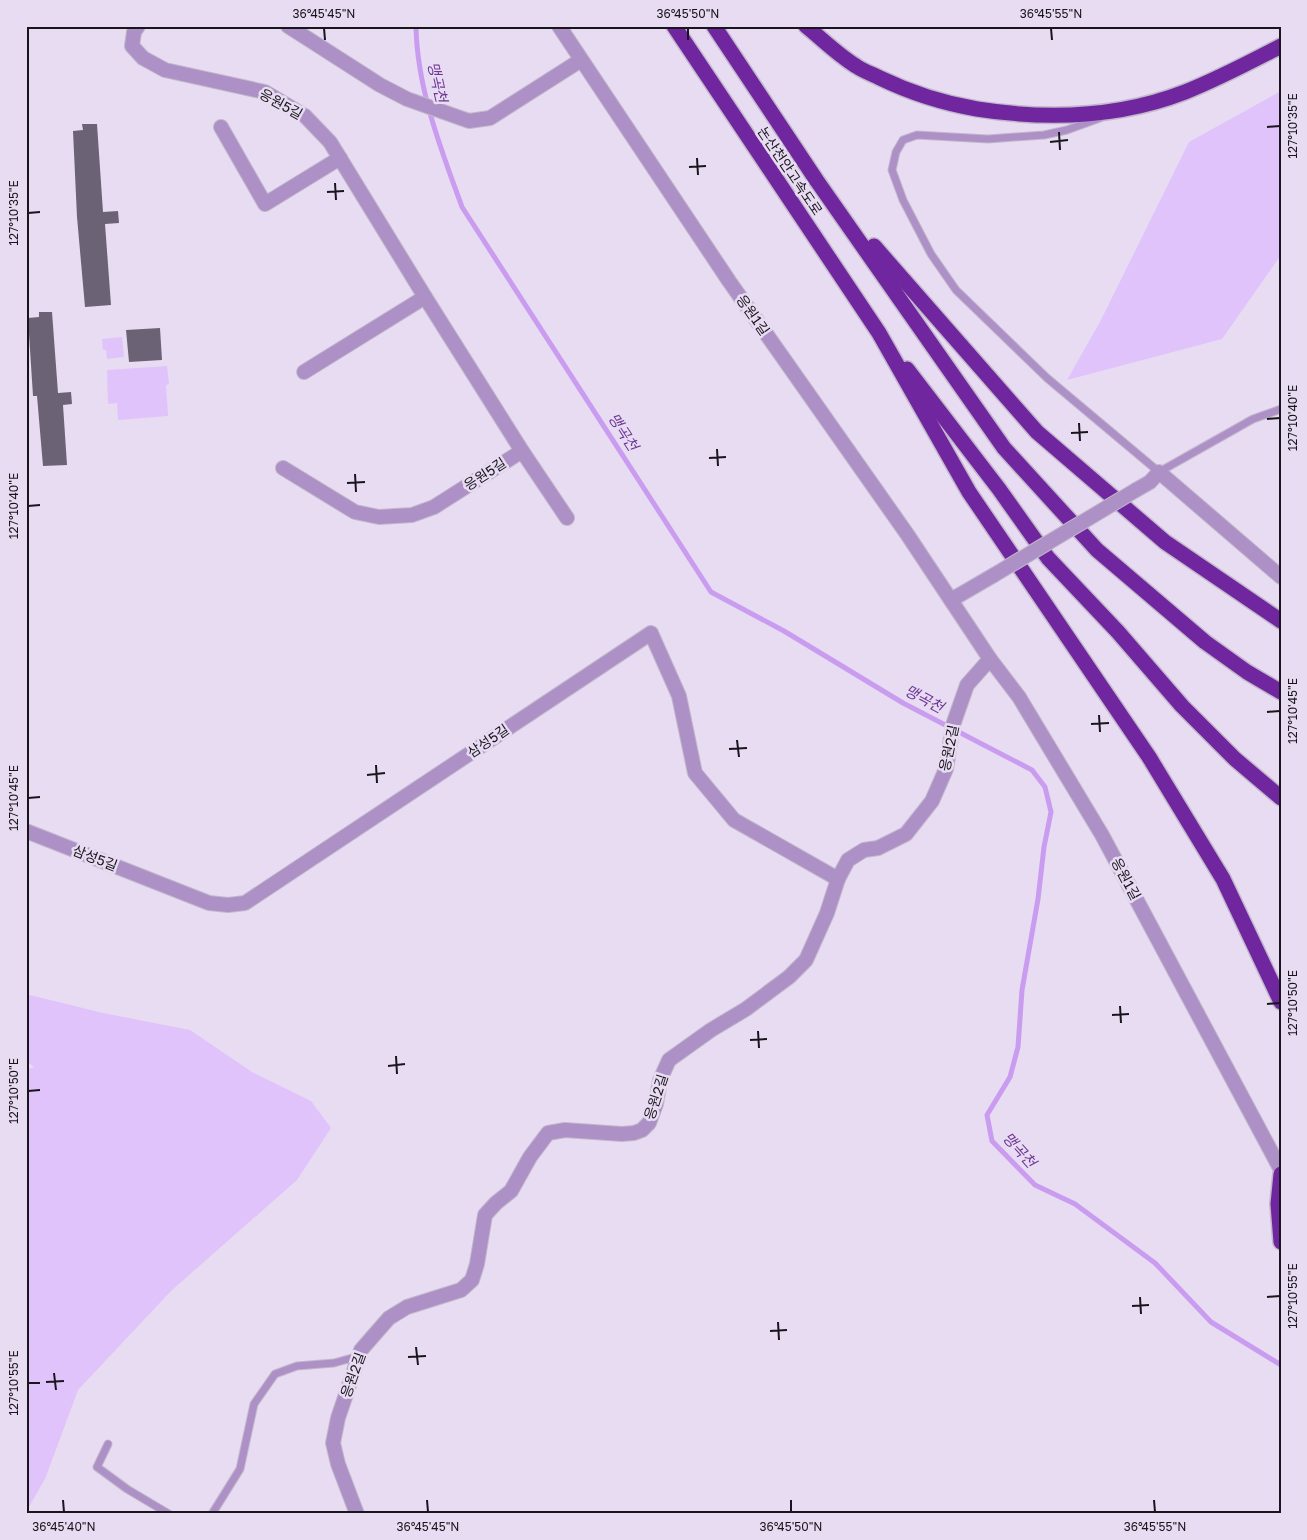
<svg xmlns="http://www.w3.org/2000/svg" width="1307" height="1540" font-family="'Golos Text','Noto Sans KR',sans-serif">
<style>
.green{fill:#e1c3fc}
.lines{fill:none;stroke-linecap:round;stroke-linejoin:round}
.stream{stroke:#c99cef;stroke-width:5}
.building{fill:#6c6275}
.service-casing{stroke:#c2b8cb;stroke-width:9}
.minor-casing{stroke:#c2b8cb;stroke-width:16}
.tertiary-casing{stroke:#c2b8cb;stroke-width:16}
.motorway-casing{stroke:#c2b8cb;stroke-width:18}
.service{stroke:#ad90c6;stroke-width:7}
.minor{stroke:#ad90c6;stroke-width:14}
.tertiary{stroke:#ad90c6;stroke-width:14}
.motorway{stroke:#70269e;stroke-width:15}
.minor-bridge-casing{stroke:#c2b8cb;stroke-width:16;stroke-linecap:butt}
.minor-bridge{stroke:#ad90c6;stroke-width:14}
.ticks{fill:none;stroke:#19151c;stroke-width:2}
.labels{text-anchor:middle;stroke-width:5;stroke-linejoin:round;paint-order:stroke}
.street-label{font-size:14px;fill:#19151c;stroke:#e7dcf2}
.water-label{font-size:15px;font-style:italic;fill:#6f3696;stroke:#e7dcf2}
.neatline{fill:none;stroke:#19151c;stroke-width:2}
.ticks-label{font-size:12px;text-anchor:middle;fill:#19151c}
</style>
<rect width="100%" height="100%" fill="#e7dcf2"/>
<g class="green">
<path d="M1281,91V255L1222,339L1067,380L1101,320L1189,142Z"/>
<path d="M122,337L124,357L107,359L106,350H103L102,339Z"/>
<path d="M167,366L169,384L166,385L168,416L118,420L117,403L108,404L107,370Z"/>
<path d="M26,994L103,1013L190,1030L252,1072L311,1101L331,1128L297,1180L171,1291L78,1390L45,1479L26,1512V1070L34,1067L26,1061Z"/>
</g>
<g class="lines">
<path class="stream" d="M416,26C417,89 441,149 462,207L711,592L784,631L903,703L1032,770L1045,787L1051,812L1044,847L1038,899L1022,990L1018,1047L1010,1077L987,1115L992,1141L1035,1185L1075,1204L1155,1263L1211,1322L1281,1365"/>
</g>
<g class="building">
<path d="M82,124H97L103,212L118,211L119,223L105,224L111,305L85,307L77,217L73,131L83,130Z"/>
<path d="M39,312H52L58,393L71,392L72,404L63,405L67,465L43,466L37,396H33L28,318L39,317Z"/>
<path d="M160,328L162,360L129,362L126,330Z"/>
</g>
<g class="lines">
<defs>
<g id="service">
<path d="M1100,118L1067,130L1044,135L988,139L917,135L903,140L896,152L892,170L903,200L931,254L956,290L1047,378L1159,472L1253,419L1281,409"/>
<path d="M108,1444L97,1467L127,1489L169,1514"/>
<path d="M212,1514L240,1469L254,1404L275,1374L297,1366L334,1363L359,1356"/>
</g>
<g id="minor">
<path d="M138,26L134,32L132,46L143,58L165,70L265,92L305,116L330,142L425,297L522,451L567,518"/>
<path d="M288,26L380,85L407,99L469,121L490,118L581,60"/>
<path d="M221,127L265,204L340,158"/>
<path d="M304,372L425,297"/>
<path d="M283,468L355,512L379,517L412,515L434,507L522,451"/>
<path d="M1136,490L1150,482L1159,472L1281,577"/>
<path d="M951,600L994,575"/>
<path d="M26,831L209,903L228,905L245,903L651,633L679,696L695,773L734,820L838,879"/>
<path d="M357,1514L338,1464L333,1443L338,1418L361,1350L389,1318L407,1307L461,1290L472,1280L477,1264L485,1215L496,1203L511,1191L530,1157L548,1133L565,1130L622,1134L634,1133L642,1130L649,1123L656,1104L660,1080L669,1060L711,1030L746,1009L789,977L806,960L827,913L838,879L848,860L864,850L878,848L906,834L932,801L946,769L953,725L967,685L990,659"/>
</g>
<path id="tertiary" d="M559,26L729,281L907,534L990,659L1019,697L1102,835L1281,1170"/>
<g id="motorway">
<path d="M674,26L879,333L969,492L1149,757L1223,879L1281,1002"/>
<path d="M714,26L817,181L1004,448L1097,550L1205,642L1247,672L1281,692"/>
<path d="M806,26C822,39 838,55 856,66C863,71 872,74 880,78C911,93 942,103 977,109C1047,120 1118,118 1185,92C1218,79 1250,62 1281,46"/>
<path d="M874,246L1037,432L1165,542L1281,621"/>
<path d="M907,369L999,489L1048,558L1118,632L1182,706L1235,759L1281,798"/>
<path d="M1281,1174L1278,1204L1281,1242"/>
</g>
</defs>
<use href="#service" class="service-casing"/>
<use href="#minor" class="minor-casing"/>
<use href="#tertiary" class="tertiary-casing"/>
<use href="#motorway" class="motorway-casing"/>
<use href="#service" class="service"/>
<use href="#minor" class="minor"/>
<use href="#tertiary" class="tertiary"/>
<use href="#motorway" class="motorway"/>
<defs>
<path id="minor-bridge" d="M994,575L1136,490"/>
</defs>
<use href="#minor-bridge" class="minor-bridge-casing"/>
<use href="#minor-bridge" class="minor-bridge"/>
</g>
<path class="ticks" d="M324,28L325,40M688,28V40M1051,28L1052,40M1267,127L1280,126M1059,132L1060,150M1050,142L1068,140M697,158L698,175M689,167L706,166M335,183L336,200M327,192L344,191M28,213L40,212M1267,419L1280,418M1079,423L1080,441M1071,433L1088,432M717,449L718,466M709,458L726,457M355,474L356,492M347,483L365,482M28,506L40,505M1267,712L1280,711M1099,715L1100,732M1091,724L1109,723M737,740L739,757M729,749L747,748M376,765L377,783M367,775L385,773M28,798L40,797M1267,1004L1280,1003M1120,1006L1121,1023M1112,1015L1129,1014M758,1031L759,1048M750,1040L767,1039M396,1056L397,1074M388,1066L405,1064M28,1091L40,1090M1140,1297L1141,1314M1267,1297L1280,1296M1132,1306L1149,1305M778,1322L779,1340M770,1331L787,1330M416,1347L418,1365M408,1357L426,1356M54,1373L56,1390M46,1382L64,1381M28,1383H40M63,1500L64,1512M427,1500L428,1512M791,1500V1512M1154,1500L1155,1512"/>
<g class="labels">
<g class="street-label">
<text transform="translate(281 104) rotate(29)" y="5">응원5길</text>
<text transform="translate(790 171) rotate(56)" y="5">논산천안고속도로</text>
<text transform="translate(753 315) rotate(55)" y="5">응원1길</text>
<text transform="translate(485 474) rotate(-33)" y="5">응원5길</text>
<text transform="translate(488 741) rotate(-34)" y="5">삼성5길</text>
<text transform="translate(949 748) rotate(-78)" y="5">응원2길</text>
<text transform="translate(95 858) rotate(21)" y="5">삼성5길</text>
<text transform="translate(1126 879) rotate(62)" y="5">응원1길</text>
<text transform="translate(656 1097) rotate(-72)" y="5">응원2길</text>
<text transform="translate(353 1375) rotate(-70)" y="5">응원2길</text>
</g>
<g class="water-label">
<text transform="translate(437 82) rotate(77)" y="5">맹곡천</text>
<text transform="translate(623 432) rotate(57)" y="5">맹곡천</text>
<text transform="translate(924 699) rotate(28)" y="5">맹곡천</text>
<text transform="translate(1019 1150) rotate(48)" y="5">맹곡천</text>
</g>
</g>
<rect width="1307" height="1540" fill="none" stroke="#e7dcf2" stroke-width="55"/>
<rect x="28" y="28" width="1252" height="1484" class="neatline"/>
<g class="ticks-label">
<text x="324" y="18">36°45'45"N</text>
<text x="688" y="18">36°45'50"N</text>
<text x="1051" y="18">36°45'55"N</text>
<text transform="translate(1293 126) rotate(-90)" y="4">127°10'35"E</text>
<text transform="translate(14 213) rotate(-90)" y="4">127°10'35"E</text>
<text transform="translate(1293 418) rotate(-90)" y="4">127°10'40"E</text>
<text transform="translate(14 506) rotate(-90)" y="4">127°10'40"E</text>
<text transform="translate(1293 711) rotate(-90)" y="4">127°10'45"E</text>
<text transform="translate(14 798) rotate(-90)" y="4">127°10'45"E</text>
<text transform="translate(1293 1003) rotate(-90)" y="4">127°10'50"E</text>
<text transform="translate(14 1091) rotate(-90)" y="4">127°10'50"E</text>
<text transform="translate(1293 1296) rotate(-90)" y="4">127°10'55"E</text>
<text transform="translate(14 1383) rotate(-90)" y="4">127°10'55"E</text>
<text x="64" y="1531">36°45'40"N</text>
<text x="428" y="1531">36°45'45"N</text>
<text x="791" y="1531">36°45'50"N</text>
<text x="1155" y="1531">36°45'55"N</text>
</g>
</svg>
